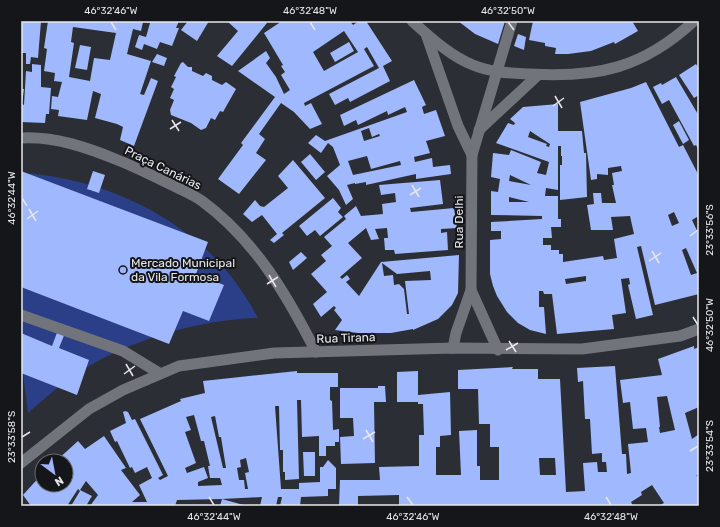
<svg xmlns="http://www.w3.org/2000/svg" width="720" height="527" font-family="Rubik,sans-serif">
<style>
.green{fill:#2b3e88}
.building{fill:#a0b8fd;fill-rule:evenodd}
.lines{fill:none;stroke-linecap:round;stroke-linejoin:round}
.service{stroke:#72747c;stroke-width:11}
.minor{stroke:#72747c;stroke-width:11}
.ticks{fill:none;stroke:#e6e8ec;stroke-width:1.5}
.poi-dot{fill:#a3b2fd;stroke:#151619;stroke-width:1.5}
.labels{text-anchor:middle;stroke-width:4;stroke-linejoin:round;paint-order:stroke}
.street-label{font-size:12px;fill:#e6e8ec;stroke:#151619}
.poi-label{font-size:12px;fill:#e6e8ec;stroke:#151619;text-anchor:start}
.neatline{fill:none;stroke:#e6e8ec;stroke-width:1.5}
.ticks-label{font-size:10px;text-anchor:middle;fill:#e6e8ec}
</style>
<rect width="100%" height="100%" fill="#2b2e34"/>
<path class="green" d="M21,173C85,176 154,203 202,246C225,265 244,292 258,318C200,320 136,338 86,368C65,381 47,396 28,413L21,357Z"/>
<g class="building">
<path d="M21,21H41L38,58L31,57L30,64H26V53H21Z"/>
<path d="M48,21H179L176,28H179L172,46L160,42L157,49L144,44L142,50L135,47L139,35L146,37L150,23L143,22L141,31L133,29L127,54L151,61L140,94L144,95L151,78L158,81L134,146L120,140L123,127L117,124L95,118L101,94L93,91L87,120L58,116L59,110L51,109L52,96L58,97L62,82L54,81L55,73L44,71L47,49L44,48ZM73,27L116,33L110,60L94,58L90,81L69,77L74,43L71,42Z"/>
<path d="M188,21H209L197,41L181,30Z"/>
<path d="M229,21H265L267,23L232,66L217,56L238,31L228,22Z"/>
<path d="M282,21H350L353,25L359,21H366L392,61L383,66L390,81L350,102L348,98L335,105L329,94L379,68L367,47L364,49L374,66L304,103L305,106L311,103L322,124L310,129L294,112L281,103L259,134L265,139L256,153L266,160L239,194L218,179L243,145L241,143L275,97L238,71L266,51L270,58L266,63L276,77L284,94L290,90L281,75L285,72L281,66L283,65L264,33ZM344,31L358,52L324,71L313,52Z"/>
<path d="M458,21H505L498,44L475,34Z"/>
<path d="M533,21H632L638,31L615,44L614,42L591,51L568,54H555L556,48L545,46V43L529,40Z"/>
<path d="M518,34L526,37L524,50L514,46Z"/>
<path d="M349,42L354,51L335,62L330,53Z"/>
<path d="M80,45L91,47L87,70L75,68Z"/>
<path d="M157,54L167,58L164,66L152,62Z"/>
<path d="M183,62L188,67H192V71L203,76L206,73L212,76V80L222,85L226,82L236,89L223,112L220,111L215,120L211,118L206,128L201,130L191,123L171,115L170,110L174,100L170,98L174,89L171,87L176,77L174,76L181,63Z"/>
<path d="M32,64L41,65V87L51,88L49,114H46L45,123L21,122V89H24L22,104L24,105L26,71L32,72Z"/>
<path d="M696,64L699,69V95L694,98L679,75Z"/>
<path d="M676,77L699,116V151L696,145L694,146L669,100L662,104L653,87L661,83L662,85Z"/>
<path d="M414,80L426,105L422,107L424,114L436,110L445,136L426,141L430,153L414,157L415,162L432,158L433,167L450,165L451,174L416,179V174L366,185V182L355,184V183L347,185L353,199L346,205L339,190L327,176L340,165L333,147L328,143L321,153L308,143L316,135L325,141L407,112L405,107L388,115L387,111L358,125L356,120L344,126L340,115ZM369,128L372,137L379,134L380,136L364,141L361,131ZM367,156L371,169L400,161L401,165L353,175L348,161Z"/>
<path d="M646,82L679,147L683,145L699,176V222L697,217L692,220L699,235V294L655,305L641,246L637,247L653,315L636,319L628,285L630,284L629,278L621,279L626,313L612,315L614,329L557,334L552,294H544L543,291H539V307H544L546,334L530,330L518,323L507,312L497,296L493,286L490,274V240L501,239V231H491V222L542,219V216L491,215V191L498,192L500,179L491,177L493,153L509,155L511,150L541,162L537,173L546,175L549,162L496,143L508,123L514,125L515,123L510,119L523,107L558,104V131H582L584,153H586L587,197L560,200V165H562V156H561V146H558V190L546,188L545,196H558V219H561V227H551L552,238H543V245H551V250H559V254H563V262L603,256L604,260L617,258L614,239L634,234L630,216L611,217L613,230H591L587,205L594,204L593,193H601L602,203H616L612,185H614L612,173L622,171L621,166L608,168V175L597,174V179L591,180L580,102L631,88ZM530,131L550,144L549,147L546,146L547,144L528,137ZM510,175L531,185L509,181ZM509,197L529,202H509ZM674,212L679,223L672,226L668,215ZM686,248L697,273L691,275L682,250ZM586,276V281L566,284L565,279Z"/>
<path d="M679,121L689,140L683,144L673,125Z"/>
<path d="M310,154L325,172L316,180L301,162Z"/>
<path d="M293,160L325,198L282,233L284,235L274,243L270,240L277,234L262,215L252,222L243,214L255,200L260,206L264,207L288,188L278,176Z"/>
<path d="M21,171L208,242L196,274L224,285L209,321L183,311L169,344L21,287Z"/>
<path d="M93,171L105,175L99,193L87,189Z"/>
<path d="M440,180L443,204L410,208L411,212L454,208L457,228L441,229V233L447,232L448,250L395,254L394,250H385L384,238H388L387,228L375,229L379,239L371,240L366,228L348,243L362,258L340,277L342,279L347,275L350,279L346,282L359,296L381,262L459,255L458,293L452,305L438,319L413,330V329L391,333H358L335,330L342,320L334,310L336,308L334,306L321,317L313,304L327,292L311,274L326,261L321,255L332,246L324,237L346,219L344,216L356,206L361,216L383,214L382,204L396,202L395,193L381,195L379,185ZM382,263L397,274L430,271L431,280L405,281L409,314H407L404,289L399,284L394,285L393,275L384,276Z"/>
<path d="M333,198L341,208L338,212L343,217L320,236L315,230L307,236L299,226Z"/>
<path d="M301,252L307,258L293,270L289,262Z"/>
<path d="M58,330L65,333L59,348L89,360L77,395L21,373V333L52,346Z"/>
<path d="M694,346V349L699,347V407L685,413L692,439L699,434V474L696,476L699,477V506H658L664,503L652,485L641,492L642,495L631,502L633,506H399V495L358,496V506H339L340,480H380L379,467L419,466V435H424L423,404H418V402H397V372L418,371V395L450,392L451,435L440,436V447H436V475H461L459,431L477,430V466H480V480H499V447H490V424H479L478,389H458V370L513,367L512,369H538V379H560L566,492L585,491L583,463L597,462L598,472H607L606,462H602V453L592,454L590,419H585L583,381L578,382L577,368L615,366L622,454H626L627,474L631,473L628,444L648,442L646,428L633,429L630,402L623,403L620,380L662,375L658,359ZM667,396L675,430L660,433L659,427H660L657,397ZM539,458H555L556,475H540Z"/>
<path d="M297,371V373H338V387H330V400L332,401L333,430L339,429V442H335V446H326V456H319V436L302,437L301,400H297L299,479L285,480V472H283V450H280L279,406H275L281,489H299V483L320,482V467H323L328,460L336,468V489H328V496L301,497L300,506H280L282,497H278L276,506H260L262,497L222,499L247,506H220L222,499L177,500L175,506H90L98,495L86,481L80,490L92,496L86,506H71L80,491L78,489L67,506H31L23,495L42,474V485H66V461H56L78,441L85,449L104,436L126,468L121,470L140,495L132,502H147L139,485L152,478L147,467L135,473L132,467L130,468L117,441L115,442L110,431L126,423L123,412L125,411L128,412L132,420L135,419L163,475L158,478L160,480L168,476L140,419L181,401L180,399L205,393L203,381ZM194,415L201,441H204L210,466H208L210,478H220L222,485L198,486V482L208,478L204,467L187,473L185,468L196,463L185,432L191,430L186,417ZM215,416L219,437H221L226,468H223L211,417ZM246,458L249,472L245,473L248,489H245L244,480H239L237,468L241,467L240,460Z"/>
<path d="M378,386H385L386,402H374L375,463L341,464L340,437L354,436L353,418H340V388H378Z"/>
<path d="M303,452H315V476H304Z"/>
</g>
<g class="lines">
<path class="service" d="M21,315L123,351L159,373"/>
<g class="minor">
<path d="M412,21C430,37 450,56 473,65C492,73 511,73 530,74C598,78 643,68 694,21"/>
<path d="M426,34L458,126L472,155"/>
<path d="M479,130L538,75"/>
<path d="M21,138C55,136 89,148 120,161C140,169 159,179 178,188C186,192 195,196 202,201C255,240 287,295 316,352"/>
<path d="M471,290L498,350"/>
<path d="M453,348L456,333L471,290L472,155L512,21"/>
<path d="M21,463L89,409L123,390L179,366L274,353L453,348L582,349L680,336L699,329"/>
</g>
</g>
<path class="ticks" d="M111,22L116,30M310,22L315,30M508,22L514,30M555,96L562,108M553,106L564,98M172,120L179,131M170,129L181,122M412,185L419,197M410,195L421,188M22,198L27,206M29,209L36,221M27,219L38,211M690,236L698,230M652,251L659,263M649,261L661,253M269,275L276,287M267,284L278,277M693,317L698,325M509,341L516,352M506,350L518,343M126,364L133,376M124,374L135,366M366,430L373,442M22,437L30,432M363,439L375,432M690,451L698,446M209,497L214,505M407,497L413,505M606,497L611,505"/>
<circle class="poi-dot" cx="123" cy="270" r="4"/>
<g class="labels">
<g class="street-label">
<text transform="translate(163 168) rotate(26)" y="4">Praça Canárias</text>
<text transform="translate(459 222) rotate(-90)" y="4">Rua Delhi</text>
<text transform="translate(346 338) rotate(-2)" y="4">Rua Tirana</text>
</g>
<g class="poi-label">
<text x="131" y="267">Mercado Municipal<tspan x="131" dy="14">da Vila Formosa</tspan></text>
</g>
</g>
<rect width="720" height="527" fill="none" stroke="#151619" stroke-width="44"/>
<g transform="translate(54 473) rotate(148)"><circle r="19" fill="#151619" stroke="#696a6d"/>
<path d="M0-3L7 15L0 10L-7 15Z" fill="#a3b2fd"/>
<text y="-6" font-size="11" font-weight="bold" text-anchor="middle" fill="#e6e8ec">N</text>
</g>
<rect x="22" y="22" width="676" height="483" class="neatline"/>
<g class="ticks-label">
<text x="111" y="14">46°32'46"W</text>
<text x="310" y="14">46°32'48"W</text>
<text x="508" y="14">46°32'50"W</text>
<text transform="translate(11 198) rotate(-90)" y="4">46°32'44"W</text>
<text transform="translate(709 230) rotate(-90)" y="4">23°33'56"S</text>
<text transform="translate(709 325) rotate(-90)" y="4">46°32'50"W</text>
<text transform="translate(11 437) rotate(-90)" y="4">23°33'58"S</text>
<text transform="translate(709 446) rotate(-90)" y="4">23°33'54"S</text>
<text x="214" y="520">46°32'44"W</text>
<text x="413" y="520">46°32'46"W</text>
<text x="611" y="520">46°32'48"W</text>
</g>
</svg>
